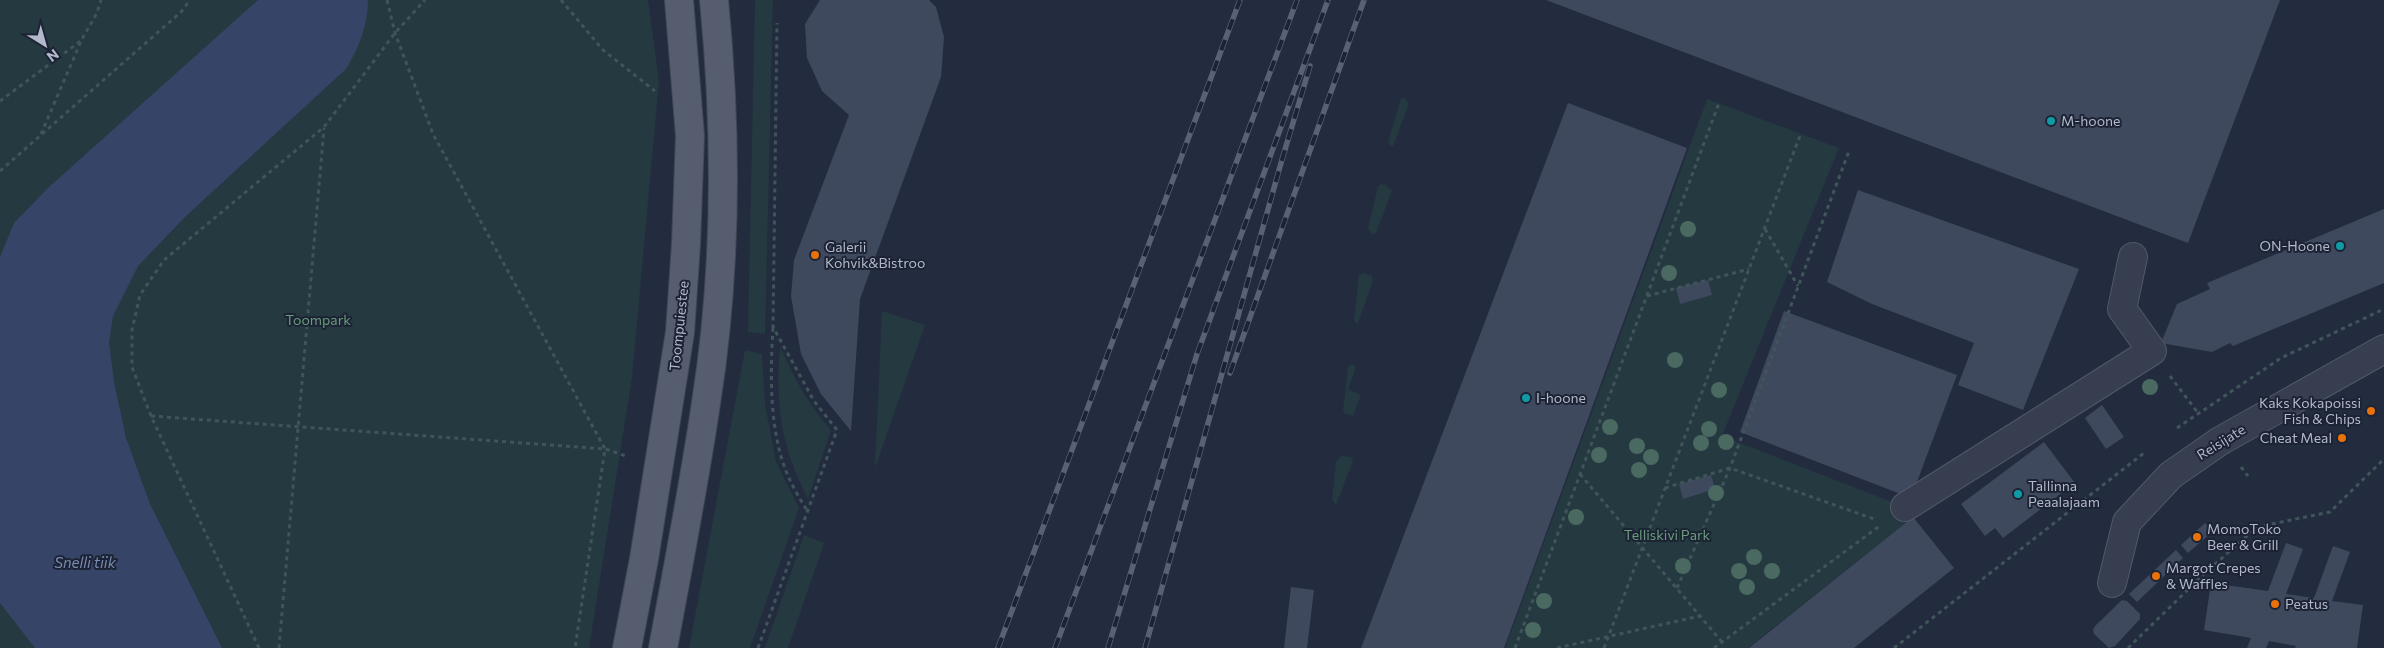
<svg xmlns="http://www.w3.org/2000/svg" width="2384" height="648" font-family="Commissioner,sans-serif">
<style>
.green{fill:#253940}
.water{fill:#364467}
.building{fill:#3f495e}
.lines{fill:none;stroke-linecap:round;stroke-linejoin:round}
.minor-casing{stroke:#52596a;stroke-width:30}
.major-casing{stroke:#404758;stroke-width:30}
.path{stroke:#40555a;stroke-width:3;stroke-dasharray:4 4;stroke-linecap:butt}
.minor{stroke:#373e4f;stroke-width:28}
.major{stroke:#555d6f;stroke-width:28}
.rail-casing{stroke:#596176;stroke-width:5.5}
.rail{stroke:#1c2334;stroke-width:4;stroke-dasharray:11;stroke-linecap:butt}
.tree{fill:#4a6960}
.culture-dot{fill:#0f9aa8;stroke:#1c2334;stroke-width:2}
.food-dot{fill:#e8710a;stroke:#1c2334;stroke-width:2}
.labels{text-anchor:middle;stroke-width:4;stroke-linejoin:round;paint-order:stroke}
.poi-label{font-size:14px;fill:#b3b9ca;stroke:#1c2334;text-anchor:start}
.park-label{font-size:14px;fill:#699c7b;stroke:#1c2334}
.street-label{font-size:14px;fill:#b3b9ca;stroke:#1c2334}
.water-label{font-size:15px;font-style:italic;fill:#7a8bb3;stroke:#1c2334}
</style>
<rect width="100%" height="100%" fill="#232b3f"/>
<g class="green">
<path d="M0,0H648L659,81L632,378L589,648H0Z"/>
<path d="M755,0H773L765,334L748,332Z"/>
<path d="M1401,98H1405L1409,104L1393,146H1391L1388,142Z"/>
<path d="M1707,99L1839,148L1722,436L1905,507L1913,517L1748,648H1505Z"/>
<path d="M1381,184L1386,185L1392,191L1376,233L1371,234L1368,228L1378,187Z"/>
<path d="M1363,273L1372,276L1373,281L1358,323H1356L1354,321L1359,275Z"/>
<path d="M882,311L925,325L875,468Z"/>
<path d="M780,346C794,378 808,404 831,430L808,499C781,447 775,405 780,346Z"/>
<path d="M745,350L762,354L765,404L776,462L799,508L750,648H689Z"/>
<path d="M1352,364L1356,367L1348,389L1361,395L1353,416L1345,414L1343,410L1348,367Z"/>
<path d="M1341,456L1351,457L1353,461L1336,505L1332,500L1336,462Z"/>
<path d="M804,535L824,543L788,648H765Z"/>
</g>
<path class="water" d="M258,0H368C368,25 359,48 346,69L185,217L138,266L113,316L109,342L114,382L126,438L150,504L222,648H35L0,603V257L14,223L49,187Z"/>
<g class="building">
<path d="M820,0H929L936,7L944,37L941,77L860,299L851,431L821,394L801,354L791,296L794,260L849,115L822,91L807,58L805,24Z"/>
<path d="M1546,0H2280L2188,243Z"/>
<path d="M1568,103L1687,148L1504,648H1361Z"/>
<path d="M1858,190L2079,269L2023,410L1958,385L1974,343L1872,304L1827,282Z"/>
<path d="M2384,209V283L2233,346L2230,343L2212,352L2161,343L2177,304L2210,289L2207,283Z"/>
<path d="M1708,280L1712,295L1680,304L1676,288Z"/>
<path d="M1784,311L1957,375L1911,498L1740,432Z"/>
<path d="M2102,405L2124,437L2106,449L2085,418Z"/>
<path d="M2044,442L2075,483L2003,538L1995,528L1985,536L1961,504Z"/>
<path d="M1711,475L1715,489L1683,499L1679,484Z"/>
<path d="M1913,517L1954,568L1854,648H1749Z"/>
<path d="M2205,523L2213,531L2188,553L2181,545Z"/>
<path d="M2286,543L2303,549L2286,594L2314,598L2333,546L2350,552L2332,601L2363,605L2357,648H2295L2296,646L2269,641L2266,648H2247L2251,638L2204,630L2211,583L2268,591Z"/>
<path d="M2176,550L2183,558L2137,602L2129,594Z"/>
<path d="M1291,587L1314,590L1307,648H1284Z"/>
<path d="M2122,600L2127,601L2140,614V619L2115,646L2109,648L2094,634L2093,630L2095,626Z"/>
</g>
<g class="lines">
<defs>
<g id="minor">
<path d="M1905,507L2152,351L2122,309L2133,257"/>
<path d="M2112,583L2127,522L2171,475L2220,441L2384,349"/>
</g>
<g id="major">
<path d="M627,648L644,559L680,332L686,244L690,136L679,0"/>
<path d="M663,648C678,566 694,485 706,403C727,270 727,133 714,0"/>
</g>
</defs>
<use href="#minor" class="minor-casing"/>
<use href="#major" class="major-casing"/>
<g class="path">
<path d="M387,0L395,33L433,134L605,449L575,648"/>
<path d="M561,0L603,50L655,91"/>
<path d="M0,101L82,40"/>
<path d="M41,134L82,39L97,13L101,0"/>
<path d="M0,171L181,12L190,0"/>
<path d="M1765,229L1798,286"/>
<path d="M1647,296L1749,269"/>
<path d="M773,328C770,375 769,434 789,478C794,489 801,501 808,512"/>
<path d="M2170,376L2198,413"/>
<path d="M151,416L605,449L626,456"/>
<path d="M2177,428L2281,358L2384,309"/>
<path d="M2241,467L2248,476"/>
<path d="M1580,474L1722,642"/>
<path d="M1665,488L1730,468L1874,519"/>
<path d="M1677,588L1730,468L1849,151"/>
<path d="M259,648L151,416L132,367V330L140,295L164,260L324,127L395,33L425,0"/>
<path d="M279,648L324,128"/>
<path d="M758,648L837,430L814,401L773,327L777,23"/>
<path d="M1515,648L1719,103"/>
<path d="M1557,648L1700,616"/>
<path d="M1604,648L1801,133"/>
<path d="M1714,648L1881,525"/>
<path d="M1894,648L2144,453"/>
<path d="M2128,648L2205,573L2257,527L2330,512L2384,459"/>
</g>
<use href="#minor" class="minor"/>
<use href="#major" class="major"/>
<defs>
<g id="rail">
<path d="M1230,373L1364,0"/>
<path d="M998,648L1240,0"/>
<path d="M1055,648L1297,0"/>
<path d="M1108,648L1197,354L1328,0"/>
<path d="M1145,648L1281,163L1310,66"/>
</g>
</defs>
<use href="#rail" class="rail-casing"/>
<use href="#rail" class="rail"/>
</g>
<g class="tree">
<circle cx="1688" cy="229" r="8"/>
<circle cx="1669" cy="273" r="8"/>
<circle cx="1675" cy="360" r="8"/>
<circle cx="2150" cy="387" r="8"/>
<circle cx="1719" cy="390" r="8"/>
<circle cx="1610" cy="427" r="8"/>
<circle cx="1709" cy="429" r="8"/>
<circle cx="1726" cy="442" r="8"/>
<circle cx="1701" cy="443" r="8"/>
<circle cx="1637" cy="446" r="8"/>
<circle cx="1599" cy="455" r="8"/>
<circle cx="1651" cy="457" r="8"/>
<circle cx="1639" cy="470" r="8"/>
<circle cx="1716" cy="493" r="8"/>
<circle cx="1576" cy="517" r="8"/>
<circle cx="1754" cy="557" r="8"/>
<circle cx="1683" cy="566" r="8"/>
<circle cx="1739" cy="571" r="8"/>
<circle cx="1772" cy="571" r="8"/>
<circle cx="1747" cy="587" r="8"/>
<circle cx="1544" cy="601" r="8"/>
<circle cx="1533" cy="630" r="8"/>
</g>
<g class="culture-dot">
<circle cx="2051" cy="121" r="5"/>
<circle cx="2340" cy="246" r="5"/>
<circle cx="1526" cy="398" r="5"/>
<circle cx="2018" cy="494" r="5"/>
</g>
<g class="food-dot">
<circle cx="815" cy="255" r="5"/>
<circle cx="2371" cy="411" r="5"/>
<circle cx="2342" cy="438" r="5"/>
<circle cx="2197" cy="537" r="5"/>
<circle cx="2156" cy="576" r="5"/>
<circle cx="2275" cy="604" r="5"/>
</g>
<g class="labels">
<g class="poi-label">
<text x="2061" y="126">M-hoone</text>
<text x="2330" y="251" text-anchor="end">ON-Hoone</text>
<text x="825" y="252">Galerii<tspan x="825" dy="16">Kohvik&amp;Bistroo</tspan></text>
<text x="1536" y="403">I-hoone</text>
<text x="2361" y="408" text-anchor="end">Kaks Kokapoissi<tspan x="2361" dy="16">Fish &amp; Chips</tspan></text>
<text x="2332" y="443" text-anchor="end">Cheat Meal</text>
<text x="2028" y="491">Tallinna<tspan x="2028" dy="16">Peaalajaam</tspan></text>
<text x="2207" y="534">MomoToko<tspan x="2207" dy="16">Beer &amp; Grill</tspan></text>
<text x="2166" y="573">Margot Crepes<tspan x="2166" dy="16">&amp; Waffles</tspan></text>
<text x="2285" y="609">Peatus</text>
</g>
<g class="park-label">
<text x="318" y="325">Toompark</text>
<text x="1667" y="540">Telliskivi Park</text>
</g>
<g class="street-label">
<text transform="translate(679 326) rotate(-84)" y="5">Toompuiestee</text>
<text transform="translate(2221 442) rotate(-32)" y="5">Reisijate</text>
</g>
<g class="water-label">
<text x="85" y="568">Snelli tiik</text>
</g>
</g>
<g transform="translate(45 45) rotate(143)" stroke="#1c2334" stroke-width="4" paint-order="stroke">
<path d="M0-4L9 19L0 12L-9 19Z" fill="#b3b9ca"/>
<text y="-8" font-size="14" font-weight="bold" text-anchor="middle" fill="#b3b9ca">N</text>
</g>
</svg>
